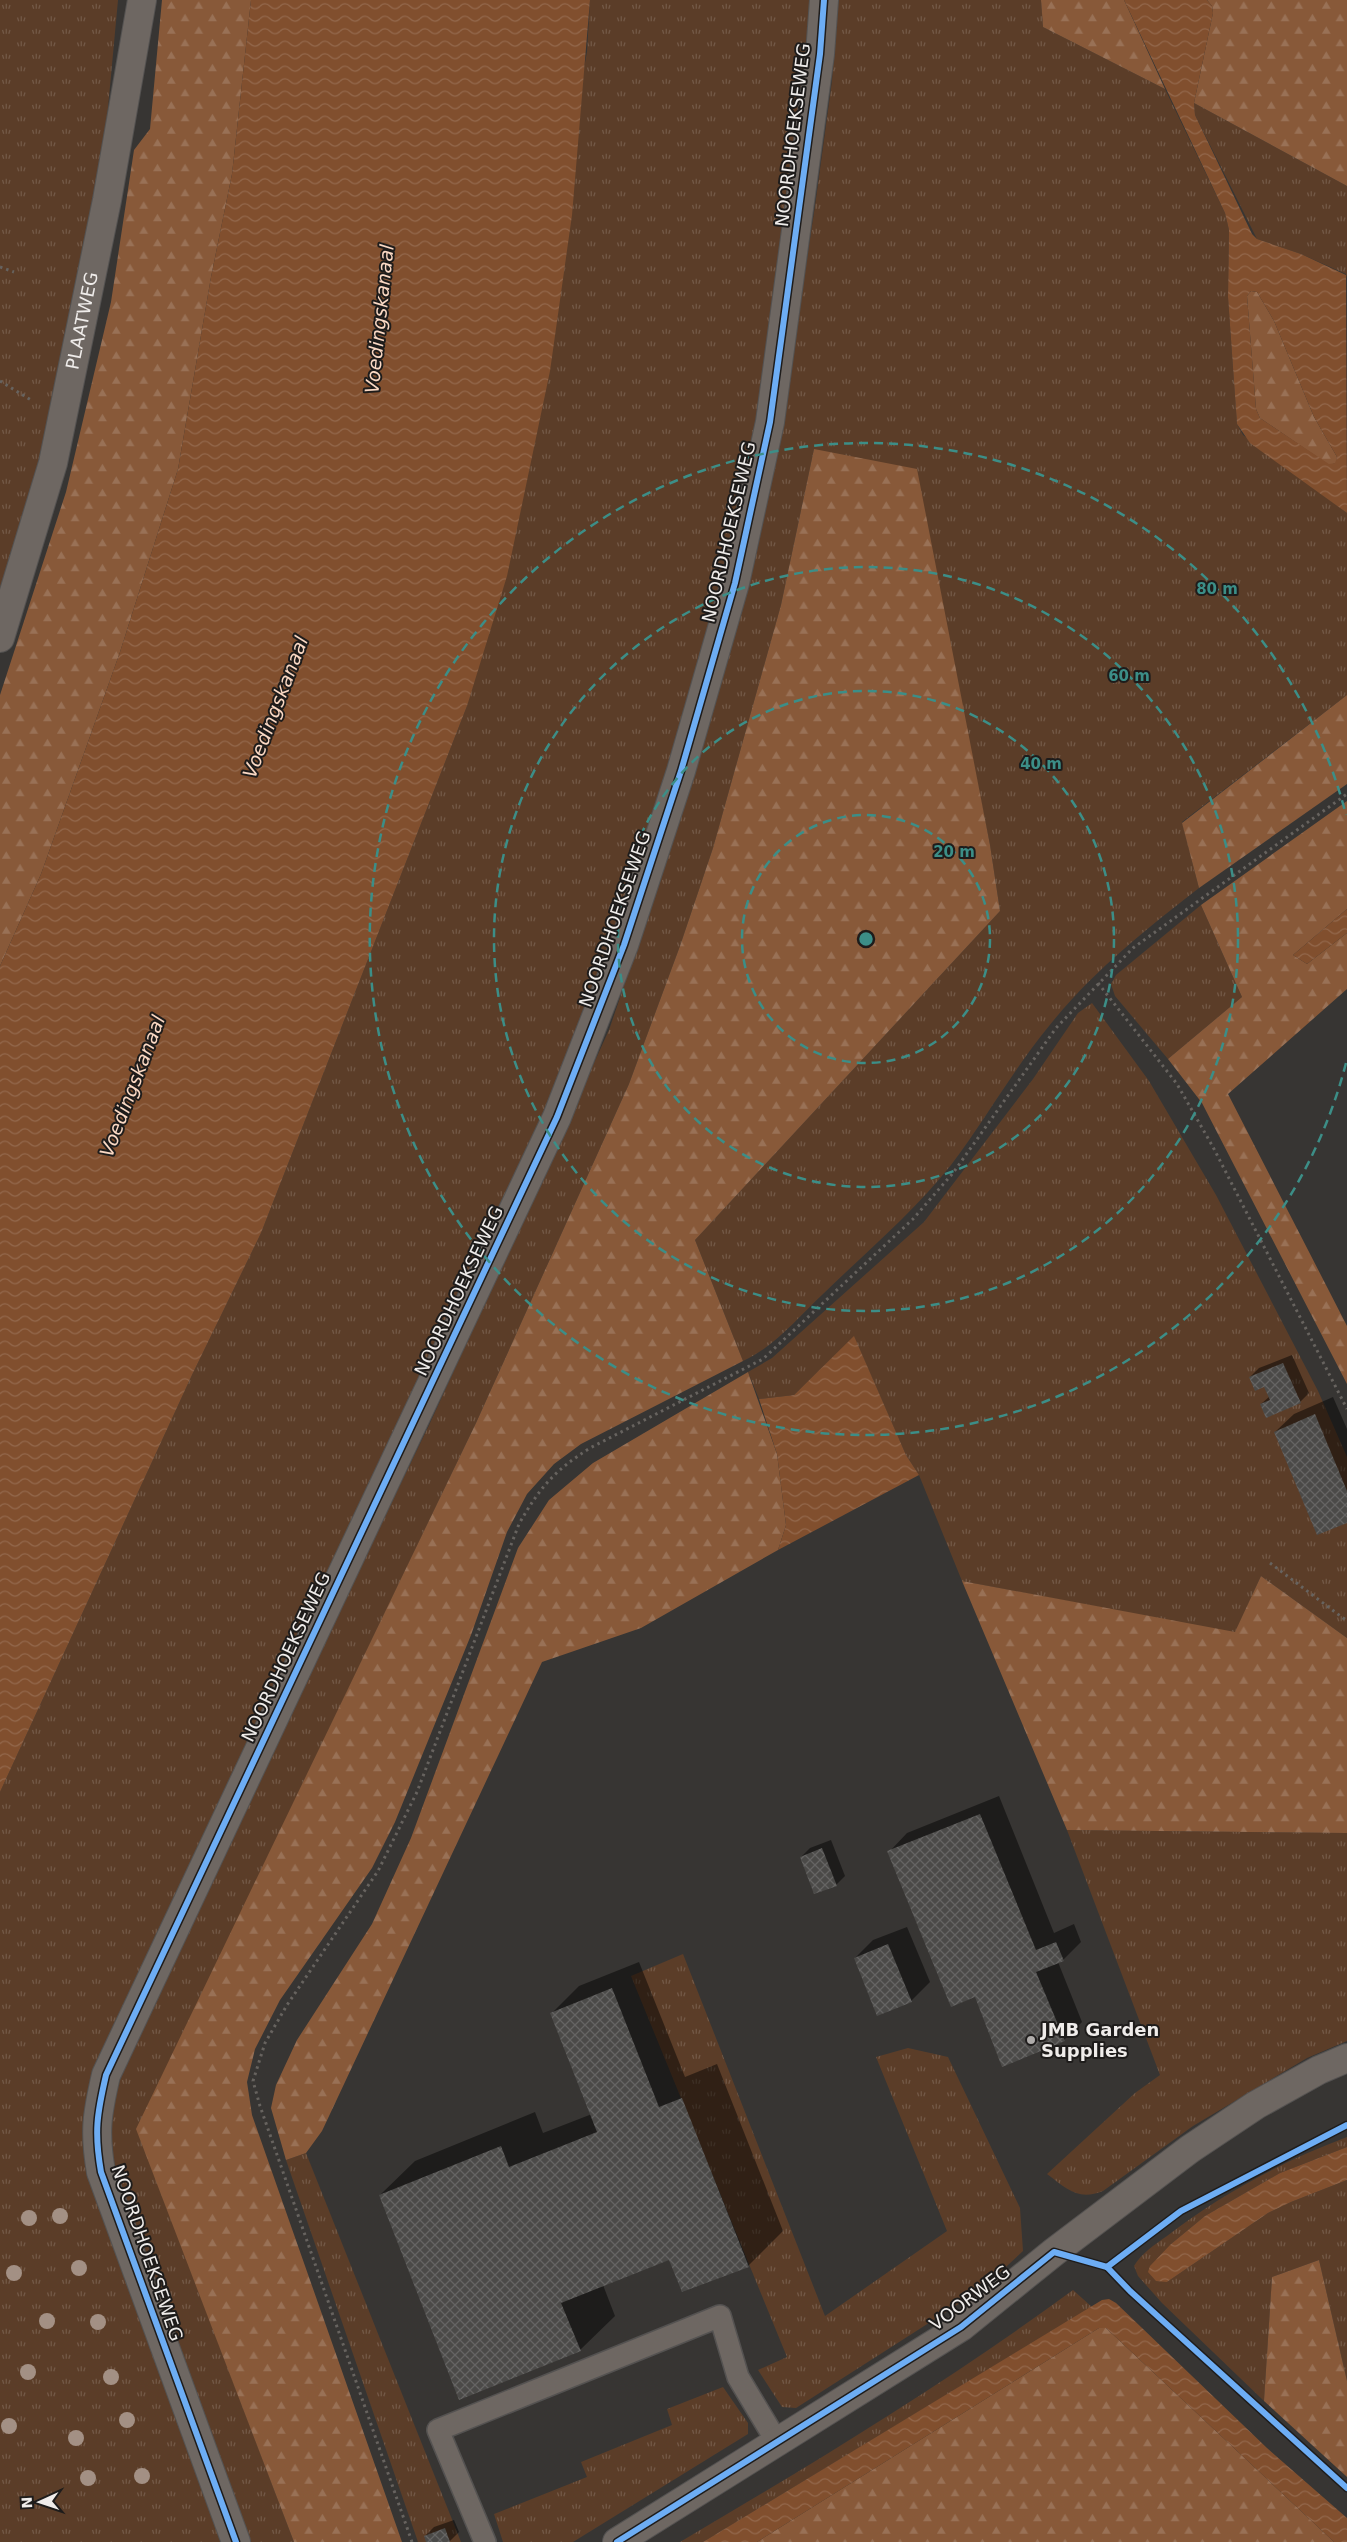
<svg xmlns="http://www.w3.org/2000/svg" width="1347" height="2542" font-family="'DejaVu Sans',sans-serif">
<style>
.grass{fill:url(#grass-tufts)}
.forest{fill:url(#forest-firs)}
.water{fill:url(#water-waves);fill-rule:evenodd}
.shadow{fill:#0007}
.building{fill:url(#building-cross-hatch)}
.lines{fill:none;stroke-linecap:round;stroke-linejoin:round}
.service-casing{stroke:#545251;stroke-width:24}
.minor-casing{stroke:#545251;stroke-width:30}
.path{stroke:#67635f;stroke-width:3;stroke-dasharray:2.5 4;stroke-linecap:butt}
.service{stroke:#6e6762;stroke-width:21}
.minor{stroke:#6e6762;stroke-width:28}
.cycleway-casing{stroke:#1e1c1b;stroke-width:9}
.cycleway{stroke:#6dadf4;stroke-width:6}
.tree{fill:#a39084}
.ring{fill:none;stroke:#3c8e87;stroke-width:2.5;stroke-dasharray:9 6}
.poi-dot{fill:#afacaa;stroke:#1e1c1b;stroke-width:2}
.labels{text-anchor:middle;stroke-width:4;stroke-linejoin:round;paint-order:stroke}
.street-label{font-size:18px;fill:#efecea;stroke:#1e1c1b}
.poi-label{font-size:18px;font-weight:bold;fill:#efecea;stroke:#1e1c1b;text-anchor:start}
.water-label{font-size:19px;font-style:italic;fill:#fbd9c4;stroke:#1e1c1b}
.centre{fill:#3c8e87;stroke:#1e1c1b;stroke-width:2.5}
.ring-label{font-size:15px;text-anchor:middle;font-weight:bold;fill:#3c8e87;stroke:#1e1c1b;stroke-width:4;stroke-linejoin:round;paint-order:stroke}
</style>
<defs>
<pattern id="grass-tufts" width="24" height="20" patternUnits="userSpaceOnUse" patternTransform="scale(1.25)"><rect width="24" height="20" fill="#5b3d28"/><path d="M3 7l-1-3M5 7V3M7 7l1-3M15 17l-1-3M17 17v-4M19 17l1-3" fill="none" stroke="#735947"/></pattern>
<pattern id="forest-firs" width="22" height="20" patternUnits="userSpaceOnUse" patternTransform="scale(1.25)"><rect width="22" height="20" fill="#885939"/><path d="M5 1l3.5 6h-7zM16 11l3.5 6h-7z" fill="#997156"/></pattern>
<pattern id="water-waves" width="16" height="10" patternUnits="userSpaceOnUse" patternTransform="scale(1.25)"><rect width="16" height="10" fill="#814f2e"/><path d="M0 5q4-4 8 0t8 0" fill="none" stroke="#93684c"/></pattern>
<pattern id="building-cross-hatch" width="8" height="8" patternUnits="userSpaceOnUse" patternTransform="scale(1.25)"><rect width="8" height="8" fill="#4b4a48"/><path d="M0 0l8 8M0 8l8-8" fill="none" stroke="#656463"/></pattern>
</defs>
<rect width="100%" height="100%" fill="#373533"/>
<g class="grass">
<path d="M0,0H118L105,140L41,474L0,598Z"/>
<path d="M590,0H813L763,384L730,551L646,853L556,1097L89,2085L83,2129L88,2176L225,2542H0V1792L192,1375L261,1233L467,706L587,52Z"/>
<path d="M837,0H1041L1043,27L1165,89L1225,213L1229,230L1228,297L1237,424L1243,435L1347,513V695L1182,822L1199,888C1145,930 1092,972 1049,1026C1013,1070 985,1120 951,1165C914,1212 866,1252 823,1294C797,1318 776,1346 743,1361L695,1240L1000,911L990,845L958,687L814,449L781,605L713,848L680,946L629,1084L476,1423L137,2129L294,2542H251L128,2210L109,2152L113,2093L302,1688L430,1423L609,1030L657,889L758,547L785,404L815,206L832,81Z"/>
<path d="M1194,103L1347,186V278L1346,274L1301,254L1257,239L1195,115Z"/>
<path d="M1201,905L1242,997L1168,1059L1115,996L1111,984L1116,975Z"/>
<path d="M1092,1003L1149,1081L1216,1195L1318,1391L1347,1457V1638L1261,1576L1235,1633L962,1581L919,1475L906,1455L854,1337L794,1395L759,1399L748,1372L772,1358L924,1222L1033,1079L1078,1013Z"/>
<path d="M1067,1830L1347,1833V2041L1307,2058L1193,2126L1103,2191C1078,2201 1067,2189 1047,2174L1135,2093L1160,2075Z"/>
<path d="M683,1954L825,2316L947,2231L876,2057L908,2048L948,2057L1020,2208L1023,2251L982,2289L796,2408L782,2407L758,2370L787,2357L631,1976Z"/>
<path d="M1347,2137V2147L1280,2173L1205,2216L1171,2244L1167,2282L1268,2213L1291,2202L1347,2180V2381L1319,2260L1272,2277L1264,2401L1162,2303L1138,2276L1134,2266C1142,2253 1154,2245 1167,2236C1221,2194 1283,2161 1347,2137Z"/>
<path d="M306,2153L461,2542H418L286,2160Z"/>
<path d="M1073,2290L1092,2307L703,2542H680C814,2463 948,2382 1073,2290Z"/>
<path d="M723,2387L748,2423V2434L573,2542H503L494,2514L587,2477L581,2462L672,2425L667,2409Z"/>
</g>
<g class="forest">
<path d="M162,0H251L232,174L211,277L178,469L120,652L41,874L0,966V695L66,492L111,302L134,150L150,129Z"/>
<path d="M1041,0H1124L1165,89L1043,27Z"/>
<path d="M1207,0H1347V186L1194,103L1213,13L1212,6Z"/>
<path d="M1251,291L1257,292L1274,321L1314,417L1337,457L1336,463L1329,465L1260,418L1256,409L1247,296Z"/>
<path d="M814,449L917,469L990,845L1000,911L695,1240L743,1361L581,1444L554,1464L527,1494L507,1532L471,1635L395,1822L372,1868L280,2000L255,2049L247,2082L252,2115L402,2542H294L136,2129L476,1423L629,1084L680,946L713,848L781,605Z"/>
<path d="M1347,695V784L1199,888L1182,823Z"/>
<path d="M1347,801V909L1293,955L1307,964L1347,933V989L1228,1094L1347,1326V1384L1202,1103L1168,1059L1242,997L1201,905Z"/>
<path d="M748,1372L777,1454L786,1525L778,1550L641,1628L542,1662L322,2131L306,2153L286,2160L271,2108L276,2085L297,2040L372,1924L411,1838L518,1548L549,1500L593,1463Z"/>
<path d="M1261,1576L1347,1638V1833L1067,1830L962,1581L1235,1632Z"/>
<path d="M1319,2260L1347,2381V2477L1264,2401L1272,2277Z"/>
<path d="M1099,2328H1106L1334,2542H757Z"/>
</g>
<g class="water">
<path d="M251,0H590L572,215L550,371L507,576L467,706L261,1233L192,1375L0,1792V966L41,874L120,652L178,469L211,277L232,174Z"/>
<path d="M1124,0H1207L1212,6L1213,13L1194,103L1195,115L1252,234L1257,239L1301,254L1346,275L1347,513L1250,443L1237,424L1228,297L1229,230L1225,213ZM1251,291L1257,292L1274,321L1314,417L1337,457L1335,463L1329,464L1260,418L1256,409L1247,296Z"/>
<path d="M1347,909V933L1307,964L1293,955Z"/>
<path d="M854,1336L906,1455L919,1475L778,1550L786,1525L777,1454L759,1399L794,1395Z"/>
<path d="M1347,2147V2180L1291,2202L1268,2213L1167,2282L1156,2281L1148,2272L1150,2266L1171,2244L1205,2216L1280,2173Z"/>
<path d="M1109,2299L1116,2303L1267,2448L1347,2518V2542H1334L1106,2328H1099L757,2542H703L1102,2300Z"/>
</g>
<g class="shadow">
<path d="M1292,1355L1309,1393L1300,1402L1261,1404L1270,1396L1265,1386L1250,1377L1259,1368Z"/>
<path d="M1333,1397L1347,1429V1521L1275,1432L1294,1414Z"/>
<path d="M999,1796L1054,1933L1074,1924L1081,1942L1063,1960L1058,1962L1082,2022L1064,2040L975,1996L889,1852L907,1833Z"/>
<path d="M831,1840L845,1876L836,1885L801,1857L810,1848Z"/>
<path d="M907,1927L930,1982L911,2001L855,1958L873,1940Z"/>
<path d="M639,1962L685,2077L717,2064L783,2231L748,2266L670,2259L603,2285L615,2316L580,2350L380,2195L415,2161L535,2112L543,2133L592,2114L552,2013L579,1986Z"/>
<path d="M454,2520L459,2532L450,2541L427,2542L425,2536L434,2527Z"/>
</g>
<g class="building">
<path d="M1283,1363L1301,1403L1266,1418L1260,1404L1270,1400L1264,1387L1255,1391L1249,1377Z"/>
<path d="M1315,1414L1347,1491V1523L1317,1535L1274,1432Z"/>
<path d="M980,1814L1036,1950L1056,1942L1064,1961L1036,1972L1065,2041L1002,2067L975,1997L951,2007L887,1851Z"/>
<path d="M822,1848L837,1886L814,1894L800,1857Z"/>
<path d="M888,1944L912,2002L877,2016L854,1958Z"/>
<path d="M612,1988L659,2107L682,2098L749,2267L682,2292L669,2260L561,2303L581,2351L459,2400L379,2195L501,2146L509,2167L597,2132L550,2013Z"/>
<path d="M445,2528L450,2542H426L424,2536Z"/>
</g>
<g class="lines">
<defs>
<path id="service" d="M485,2542L438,2430L720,2316L738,2377L777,2442"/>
<g id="minor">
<path id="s1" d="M0,638L53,463L107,200L142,0"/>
<path d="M236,2542L101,2172C94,2132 97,2114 106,2075L557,1117L624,945L681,771L735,583L770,422L820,54L824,0"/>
<path d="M617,2542L961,2327L1054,2252L1190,2149L1256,2105L1319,2070L1347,2058"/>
</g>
</defs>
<use href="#service" class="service-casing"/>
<use href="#minor" class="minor-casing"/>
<g class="path">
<path d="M0,267L14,272"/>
<path d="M0,381L31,400"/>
<path d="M1098,983L1177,1084L1213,1147L1347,1409"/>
<path d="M1270,1563L1347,1621"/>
<path d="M412,2542L260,2106L253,2081L265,2043L287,2005L378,1871L417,1792L519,1524C540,1487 554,1471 590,1448L763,1359L913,1219L953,1173L1056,1028L1133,948L1347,794"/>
</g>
<use href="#service" class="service"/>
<use href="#minor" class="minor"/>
<defs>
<g id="cycleway">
<path d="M1107,2267L1130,2291L1347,2488"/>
<path d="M1107,2267L1181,2211L1347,2125"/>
<path d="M236,2542L101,2172C94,2132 97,2114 106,2075L557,1117L624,945L681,771L735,583L770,422L820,54L824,0"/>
<path d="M617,2542L961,2327L1054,2252L1107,2267"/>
</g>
</defs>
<use href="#cycleway" class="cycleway-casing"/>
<use href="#cycleway" class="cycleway"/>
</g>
<g class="tree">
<circle cx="60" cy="2216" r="8"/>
<circle cx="29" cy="2218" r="8"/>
<circle cx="79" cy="2268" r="8"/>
<circle cx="14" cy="2273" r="8"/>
<circle cx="47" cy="2321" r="8"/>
<circle cx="98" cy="2322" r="8"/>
<circle cx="28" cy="2372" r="8"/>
<circle cx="111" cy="2377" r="8"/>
<circle cx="127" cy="2420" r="8"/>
<circle cx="9" cy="2426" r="8"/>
<circle cx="76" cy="2438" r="8"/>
<circle cx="142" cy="2476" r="8"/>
<circle cx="88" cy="2478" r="8"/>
</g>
<g class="ring">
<circle cx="866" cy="939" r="124"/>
<circle cx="866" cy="939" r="248"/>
<circle cx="866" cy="939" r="372"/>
<path d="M1346 1063A496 496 0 1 1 1346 815"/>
</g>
<circle class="poi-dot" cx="1031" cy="2040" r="5"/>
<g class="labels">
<g class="street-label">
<text transform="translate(793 135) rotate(-83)" y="6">NOORDHOEKSEWEG</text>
<text dy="6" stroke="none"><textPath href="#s1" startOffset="328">PLAATWEG</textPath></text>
<text transform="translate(729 532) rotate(-77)" y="6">NOORDHOEKSEWEG</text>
<text transform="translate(615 919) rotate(-71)" y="6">NOORDHOEKSEWEG</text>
<text transform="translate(459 1291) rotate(-65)" y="6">NOORDHOEKSEWEG</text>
<text transform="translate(286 1657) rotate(-65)" y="6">NOORDHOEKSEWEG</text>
<text transform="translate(147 2253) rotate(71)" y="6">NOORDHOEKSEWEG</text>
<text transform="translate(970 2298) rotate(-37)" y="6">VOORWEG</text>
</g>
<g class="poi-label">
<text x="1041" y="2036">JMB Garden<tspan x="1041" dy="21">Supplies</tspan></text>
</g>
<g class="water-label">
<text transform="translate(379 319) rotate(-84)" y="7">Voedingskanaal</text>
<text transform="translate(275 707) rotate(-69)" y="7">Voedingskanaal</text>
<text transform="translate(132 1086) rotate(-69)" y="7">Voedingskanaal</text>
</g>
</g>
<circle cx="866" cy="939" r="8" class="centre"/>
<g class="ring-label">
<text x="1217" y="594">80 m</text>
<text x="1129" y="681">60 m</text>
<text x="1041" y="769">40 m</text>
<text x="954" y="857">20 m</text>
</g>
<g transform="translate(40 2502) rotate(267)" stroke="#1e1c1b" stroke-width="4" paint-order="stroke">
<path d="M0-4L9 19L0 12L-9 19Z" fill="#efecea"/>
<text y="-8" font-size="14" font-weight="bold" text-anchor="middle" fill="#efecea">N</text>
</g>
</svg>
